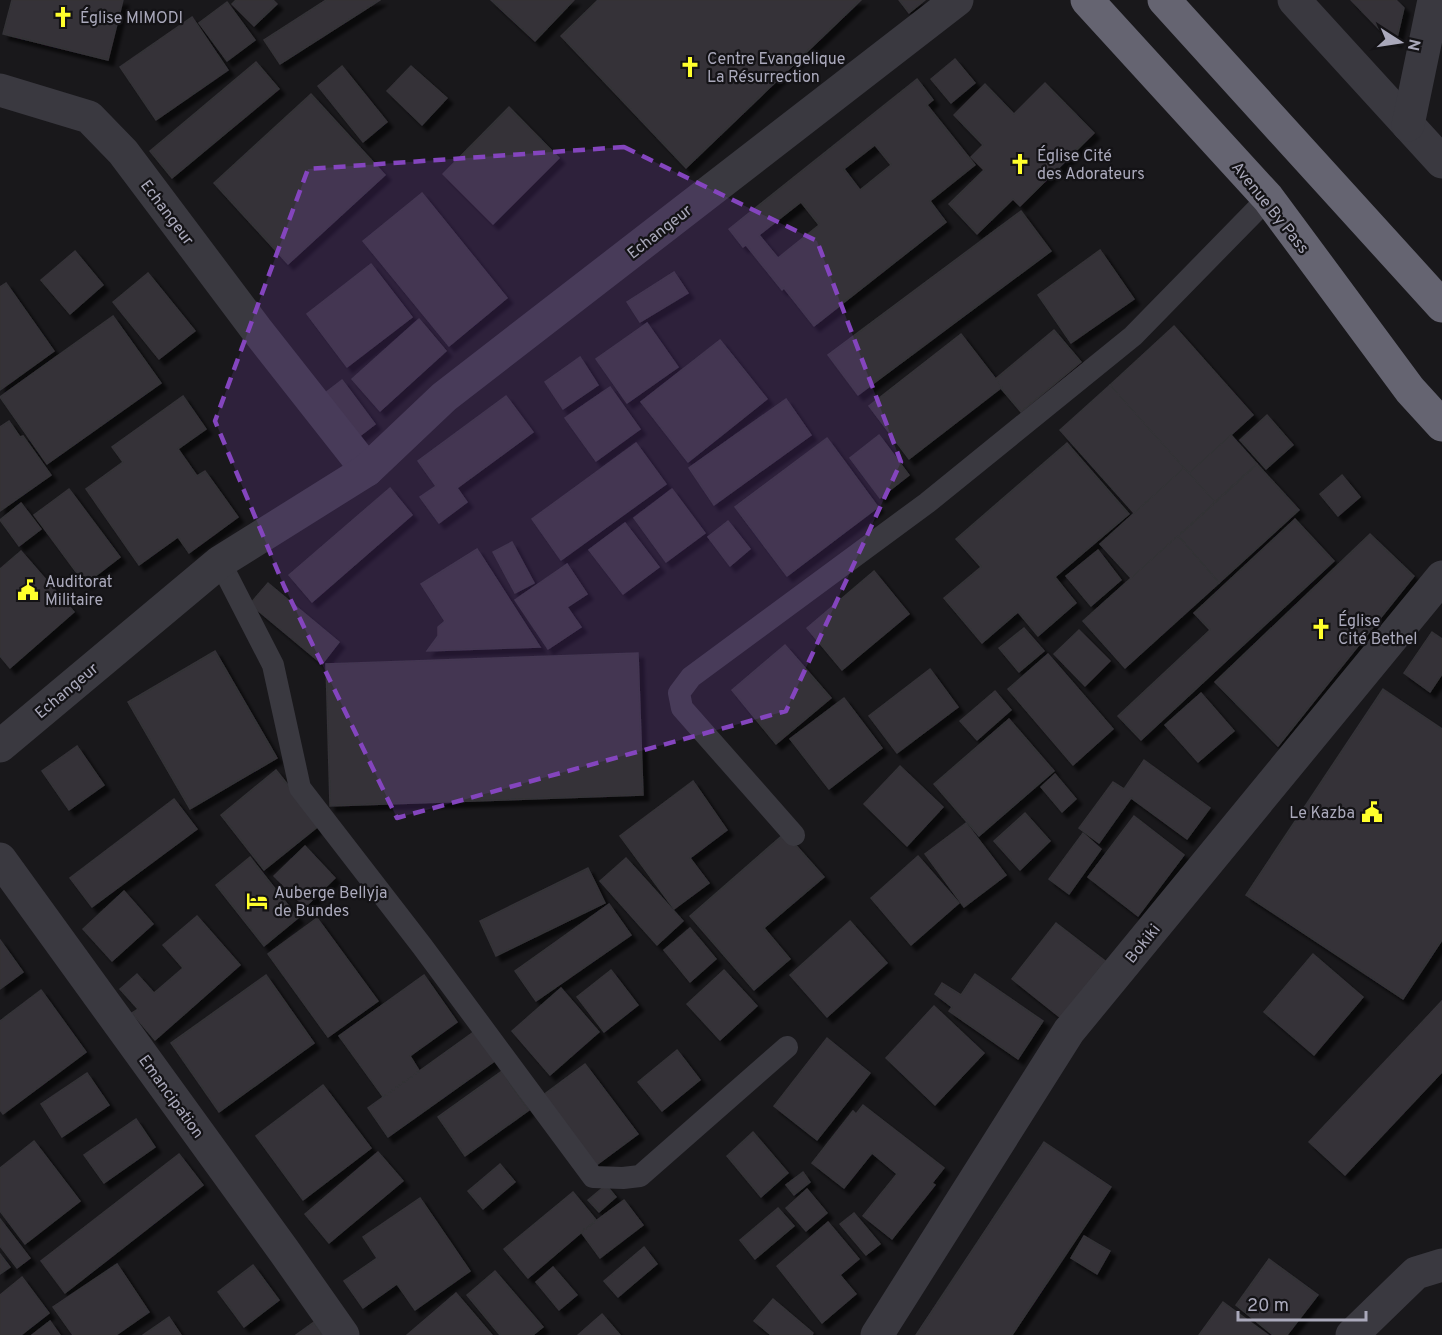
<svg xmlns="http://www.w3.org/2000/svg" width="1442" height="1335" font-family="Overpass,sans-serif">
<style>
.building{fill:#343337;stroke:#343237;stroke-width:1.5;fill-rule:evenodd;filter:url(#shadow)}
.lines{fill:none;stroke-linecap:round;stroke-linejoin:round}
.lane{stroke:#3a3940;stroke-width:22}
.street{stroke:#3a3940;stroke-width:33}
.highway{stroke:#656471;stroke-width:33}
.marked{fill:#8445be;fill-opacity:0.2;stroke:#8445be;stroke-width:4.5;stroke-dasharray:12 8;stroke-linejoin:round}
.labels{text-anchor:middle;stroke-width:4.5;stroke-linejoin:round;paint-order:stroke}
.poi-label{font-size:16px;fill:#aaa9bb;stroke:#141316;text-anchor:start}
.street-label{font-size:16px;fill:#aaa9bb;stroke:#141316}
</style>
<defs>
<filter id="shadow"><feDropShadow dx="5.5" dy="5.5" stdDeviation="1.5" flood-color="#0009"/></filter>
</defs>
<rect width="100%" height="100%" fill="#19181b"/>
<g class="building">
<path d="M12,0H123L108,60L3,34Z"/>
<path d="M236,0H273L277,4L254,26L232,4Z"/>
<path d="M326,0H380L280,64L264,40Z"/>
<path d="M491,0H574L535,41Z"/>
<path d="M598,0H861L686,168L561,36Z"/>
<path d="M899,0H925L909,13Z"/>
<path d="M1351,0H1396L1404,8L1396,42L1381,31Z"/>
<path d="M227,2L255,40L227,61L199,23Z"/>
<path d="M192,17L228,70L156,120L120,67Z"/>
<path d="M955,59L975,83L951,103L931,79Z"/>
<path d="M256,62L279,89L172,178L150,151Z"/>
<path d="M342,66L387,122L363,142L318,86Z"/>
<path d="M411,66L447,98L422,125L387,91Z"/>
<path d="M917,79L933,100L927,105L975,165L930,201L946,222L814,326L784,288L782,290L746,245L743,247L729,229ZM875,145L891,165L860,190L844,169ZM801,202L819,225L778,258L759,235Z"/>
<path d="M1045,83L1094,133L1020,206L1013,199L977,234L949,204L984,170L971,157L983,145L954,115L985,84L1014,114Z"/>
<path d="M311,94L385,175L288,264L214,183Z"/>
<path d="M509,107L559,158L493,224L443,174Z"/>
<path d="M422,193L507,298L449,346L363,241Z"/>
<path d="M1021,211L1051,251L858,395L828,355Z"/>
<path d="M1100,250L1134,299L1071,343L1038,295Z"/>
<path d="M75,251L103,285L70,314L41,280Z"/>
<path d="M371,264L412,317L347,367L307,314Z"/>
<path d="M674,272L688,293L640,322L627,302Z"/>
<path d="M148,273L195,331L159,359L113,302Z"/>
<path d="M6,283L54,351L0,390V287Z"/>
<path d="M113,316L161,383L47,464L0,397Z"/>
<path d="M419,319L446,351L380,411L352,379Z"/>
<path d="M647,323L678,367L627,403L596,359Z"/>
<path d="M1174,326L1253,415L1189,473L1110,385Z"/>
<path d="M1054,330L1081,362L1021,412L994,380Z"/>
<path d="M961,334L1002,387L909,459L869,406Z"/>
<path d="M720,340L767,399L688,462L641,402Z"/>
<path d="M580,357L598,385L563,409L545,382Z"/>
<path d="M342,380L375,424L357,438L324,394Z"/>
<path d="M1110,385L1184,468L1134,513L1060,430Z"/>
<path d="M610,387L640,429L596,461L565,418Z"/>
<path d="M183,396L206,429L178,449L197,476L205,471L238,517L189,553L178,537L139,565L86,489L123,462L112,447Z"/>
<path d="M506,396L533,432L457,488L467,502L439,523L420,497L436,486L418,461Z"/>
<path d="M786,399L811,435L714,505L689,468Z"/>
<path d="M1267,415L1293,445L1266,469L1240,440Z"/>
<path d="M9,421L20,437L23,436L51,475L0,511V427Z"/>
<path d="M879,435L909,475L880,498L850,458Z"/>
<path d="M1231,435L1257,464L1215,502L1189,473Z"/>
<path d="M827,438L878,507L787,576L735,507Z"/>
<path d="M636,443L666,484L561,560L532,519Z"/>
<path d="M1067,443L1129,514L1055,577L1076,603L1038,636L1018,612L982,643L944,598L981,567L956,539Z"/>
<path d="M1257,464L1299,510L1219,583L1178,536Z"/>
<path d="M1184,468L1215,502L1131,578L1100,544Z"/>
<path d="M1342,475L1360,497L1338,516L1320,494Z"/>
<path d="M390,488L412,515L312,602L289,575Z"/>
<path d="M69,489L120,557L85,584L34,515Z"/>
<path d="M672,489L705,533L666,562L634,518Z"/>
<path d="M21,503L41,529L19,546L0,520Z"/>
<path d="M1295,519L1334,561L1141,740L1118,716L1210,630L1194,613Z"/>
<path d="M728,521L750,549L730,566L708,537Z"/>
<path d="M625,523L659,567L623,594L589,550Z"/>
<path d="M1370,534L1414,576L1278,746L1215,682Z"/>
<path d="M1178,536L1219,583L1125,668L1083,621Z"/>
<path d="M512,542L534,583L515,593L493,552Z"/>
<path d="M477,549L540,647L427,651L438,636V627L445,621L421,584Z"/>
<path d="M1098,550L1121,580L1091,606L1066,576Z"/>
<path d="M21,551L74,612L10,668L0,656V569Z"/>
<path d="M567,564L587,594L567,607L581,627L548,649L515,600Z"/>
<path d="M874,571L909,614L842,670L807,628Z"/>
<path d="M268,583L339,642L322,664L250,604Z"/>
<path d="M1024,628L1044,651L1019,672L999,648Z"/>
<path d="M1079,630L1110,661L1085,686L1054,654Z"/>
<path d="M1432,632L1442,639V674L1430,692L1404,673Z"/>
<path d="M785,645L831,698L776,744L732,690Z"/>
<path d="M215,651L277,758L190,809L128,702Z"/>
<path d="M638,653L643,795L330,806L326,664Z"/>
<path d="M1048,654L1113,729L1073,765L1008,689Z"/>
<path d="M930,669L958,707L897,753L869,716Z"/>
<path d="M1383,689L1442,729V940L1403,999L1246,895Z"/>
<path d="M995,691L1011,710L977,740L960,721Z"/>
<path d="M1201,693L1234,731L1198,762L1165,725Z"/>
<path d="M844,698L882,748L829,789L790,739Z"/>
<path d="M1009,719L1054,771L979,836L934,784Z"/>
<path d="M77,746L104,785L69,810L42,771Z"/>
<path d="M1144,760L1210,808L1187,839L1131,798L1099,843L1079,828L1113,782L1124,789Z"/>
<path d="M900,766L943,807L907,846L864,804Z"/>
<path d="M276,770L320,825L264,870L221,815Z"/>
<path d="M1055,774L1076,799L1062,812L1041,787Z"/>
<path d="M693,781L727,830L690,858L709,883L674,909L620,836Z"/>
<path d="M174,799L197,829L92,907L70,878Z"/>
<path d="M1025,813L1050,841L1020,870L994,841Z"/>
<path d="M1134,816L1184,855L1138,916L1088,877Z"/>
<path d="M966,823L1006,875L964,907L925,854Z"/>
<path d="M785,833L824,877L764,928L790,959L754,990L690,916Z"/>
<path d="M1083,833L1101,849L1069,894L1049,879Z"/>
<path d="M305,846L335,878L305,907L274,876Z"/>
<path d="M918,856L959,903L911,945L871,898Z"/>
<path d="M250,857L298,918L264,946L216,885Z"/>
<path d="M626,858L683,921L657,945L600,881Z"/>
<path d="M588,868L605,903L496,956L480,921Z"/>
<path d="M124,891L153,924L112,961L83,929Z"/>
<path d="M609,904L631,935L536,1001L515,971Z"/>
<path d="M197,916L240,965L155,1040L132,1013L138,1009L120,989L137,974L154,993L183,968L163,945Z"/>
<path d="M317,918L378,1001L328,1037L268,954Z"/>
<path d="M850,921L887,963L827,1017L790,975Z"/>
<path d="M1056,923L1105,961L1061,1018L1012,979Z"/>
<path d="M690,928L716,959L690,982L664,950Z"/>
<path d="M0,940L23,972L0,989Z"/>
<path d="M1313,954L1363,997L1314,1055L1264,1012Z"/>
<path d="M611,970L638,1005L604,1032L577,997Z"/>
<path d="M724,970L757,1006L720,1040L687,1004Z"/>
<path d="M975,974L1043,1021L1018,1059L949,1011L952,1007L935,994L942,983L961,995Z"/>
<path d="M266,975L314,1043L219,1112L171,1043Z"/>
<path d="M424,975L457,1022L410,1056L420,1072L384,1098L339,1036Z"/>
<path d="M561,988L599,1032L550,1075L512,1031Z"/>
<path d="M41,990L86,1052L3,1114L0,1110V1021Z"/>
<path d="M1442,1001V1072L1345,1175L1309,1142Z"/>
<path d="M934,1006L984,1053L935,1105L886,1058Z"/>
<path d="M475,1031L496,1060L388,1137L368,1108Z"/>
<path d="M827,1038L870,1073L817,1140L774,1106Z"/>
<path d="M677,1050L700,1080L662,1111L638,1082Z"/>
<path d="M585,1064L638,1134L595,1166L542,1096Z"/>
<path d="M502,1071L529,1110L465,1156L438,1117Z"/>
<path d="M87,1073L109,1105L62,1137L41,1104Z"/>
<path d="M323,1085L371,1148L303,1200L256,1136Z"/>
<path d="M863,1105L944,1168L932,1183L935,1185L892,1239L863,1216L897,1174L872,1153L844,1188L812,1163L853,1111L856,1114Z"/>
<path d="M136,1119L155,1147L104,1183L84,1155Z"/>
<path d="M753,1132L788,1173L761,1197L727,1156Z"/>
<path d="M34,1141L80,1201L25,1244L0,1211V1168Z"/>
<path d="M1044,1142L1111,1187L1012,1335H916Z"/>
<path d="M378,1152L403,1181L329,1243L305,1214Z"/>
<path d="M179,1154L203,1185L65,1293L41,1261Z"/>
<path d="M500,1164L515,1182L483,1209L468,1191Z"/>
<path d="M803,1172L810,1182L794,1195L786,1185Z"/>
<path d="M606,1185L616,1197L599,1212L588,1200Z"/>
<path d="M807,1189L827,1213L806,1231L786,1208Z"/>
<path d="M573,1192L596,1220L528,1278L504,1249Z"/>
<path d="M420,1198L470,1271L415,1310L397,1284L363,1308L344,1281L377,1258L363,1237Z"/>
<path d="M624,1200L643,1225L600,1258L581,1232Z"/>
<path d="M778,1208L794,1226L755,1259L740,1240Z"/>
<path d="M854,1213L880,1244L866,1255L840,1224Z"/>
<path d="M0,1219L30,1258L17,1268L0,1246Z"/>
<path d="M828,1222L859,1259L840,1275L856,1294L822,1323L777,1266Z"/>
<path d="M1084,1236L1110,1251L1097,1274L1071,1258Z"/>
<path d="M644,1247L657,1264L618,1297L604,1281Z"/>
<path d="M0,1254L10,1267L0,1274Z"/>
<path d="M1269,1259L1318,1295L1287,1335H1273L1236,1305Z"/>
<path d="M117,1264L149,1312L116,1335H73L53,1307Z"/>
<path d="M253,1265L279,1300L244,1327L218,1292Z"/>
<path d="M553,1267L577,1295L559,1310L536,1282Z"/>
<path d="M495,1271L543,1327L533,1335H500L467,1295Z"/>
<path d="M22,1277L49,1313L21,1335H0V1295Z"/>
<path d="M456,1293L492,1335H407Z"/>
<path d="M773,1299L813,1333L812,1335H771L754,1321Z"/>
<path d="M1223,1302L1268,1335H1199Z"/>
<path d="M602,1314L620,1335H578Z"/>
<path d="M169,1317L181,1335H143Z"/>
<path d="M50,1321L60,1335H32Z"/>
<path d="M314,1322L323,1335H296Z"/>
</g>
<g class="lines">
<g class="lane">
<path d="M220,562L273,665L300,788L422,946L593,1177L623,1178L640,1176L787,1047"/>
<path d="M794,835L682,708L679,693L691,677L927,503L1133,336L1268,198"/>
</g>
<g class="street">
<path d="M1294,0L1442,162"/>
<path d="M0,90L89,117L123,152L256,329L367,470"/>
<path d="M1408,125L1434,0"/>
<path d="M0,746L220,562L367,470L444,397L957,0"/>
<path d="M0,859L284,1251L343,1335"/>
<path d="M877,1335L1069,1031L1442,577"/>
<path d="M1352,1335L1416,1273L1442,1265"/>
</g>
<g class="highway">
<path d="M1087,0L1268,198L1410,390L1442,425"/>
<path d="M1164,0L1442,306"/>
</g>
</g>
<path class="marked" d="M624,147L817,241L901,462L786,711L397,818L284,586L215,421L308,169Z"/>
<defs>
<symbol id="church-bare" viewBox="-9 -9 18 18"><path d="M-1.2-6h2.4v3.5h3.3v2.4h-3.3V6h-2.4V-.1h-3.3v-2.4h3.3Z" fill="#ffff2c" stroke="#141316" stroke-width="2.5" paint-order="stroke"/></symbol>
<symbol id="civic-bare" viewBox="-9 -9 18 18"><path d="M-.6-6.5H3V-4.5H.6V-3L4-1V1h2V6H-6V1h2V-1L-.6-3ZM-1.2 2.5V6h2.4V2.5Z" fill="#ffff2c" stroke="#141316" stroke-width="2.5" paint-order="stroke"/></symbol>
<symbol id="hotel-bare" viewBox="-9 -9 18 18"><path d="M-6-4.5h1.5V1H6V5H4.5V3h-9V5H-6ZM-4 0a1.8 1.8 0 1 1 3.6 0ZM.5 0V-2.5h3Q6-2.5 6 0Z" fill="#ffff2c" stroke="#141316" stroke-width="2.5" paint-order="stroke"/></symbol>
</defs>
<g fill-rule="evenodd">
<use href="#church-bare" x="48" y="2" width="30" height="30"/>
<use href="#church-bare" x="675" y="52" width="30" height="30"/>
<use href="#church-bare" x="1005" y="149" width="30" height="30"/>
<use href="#civic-bare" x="13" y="575" width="30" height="30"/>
<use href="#church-bare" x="1306" y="614" width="30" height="30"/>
<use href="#civic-bare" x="1357" y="797" width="30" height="30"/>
<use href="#hotel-bare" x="242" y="886" width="30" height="30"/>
</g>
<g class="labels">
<g class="poi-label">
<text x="80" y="23">Église MIMODI</text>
<text x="707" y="64">Centre Evangelique<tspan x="707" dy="18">La Résurrection</tspan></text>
<text x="1037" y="161">Église Cité<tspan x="1037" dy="18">des Adorateurs</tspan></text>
<text x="45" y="587">Auditorat<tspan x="45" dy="18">Militaire</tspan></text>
<text x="1338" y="626">Église<tspan x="1338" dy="18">Cité Bethel</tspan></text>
<text x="1355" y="818" text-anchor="end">Le Kazba</text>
<text x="274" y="898">Auberge Bellyja<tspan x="274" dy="18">de Bundes</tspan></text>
</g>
<g class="street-label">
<text transform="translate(1271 207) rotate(51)" y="6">Avenue By Pass</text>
<text transform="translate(168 212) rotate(53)" y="6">Echangeur</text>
<text transform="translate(659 231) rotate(-38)" y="6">Echangeur</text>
<text transform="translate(66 690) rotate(-40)" y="6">Echangeur</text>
<text transform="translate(1142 943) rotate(-51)" y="6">Bokiki</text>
<text transform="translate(172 1096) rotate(54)" y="6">Emancipation</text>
</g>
</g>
<g transform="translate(1400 42) rotate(102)" stroke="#141316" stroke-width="4.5" paint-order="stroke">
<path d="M0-4.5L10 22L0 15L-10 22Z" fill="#aaa9bb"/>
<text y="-9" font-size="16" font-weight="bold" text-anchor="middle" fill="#aaa9bb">N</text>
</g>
<path d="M1238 1311v9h128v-9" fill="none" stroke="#aaa9bb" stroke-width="3"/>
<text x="1247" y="1311" font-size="18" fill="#aaa9bb" stroke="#141316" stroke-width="4.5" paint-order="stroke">20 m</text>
</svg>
